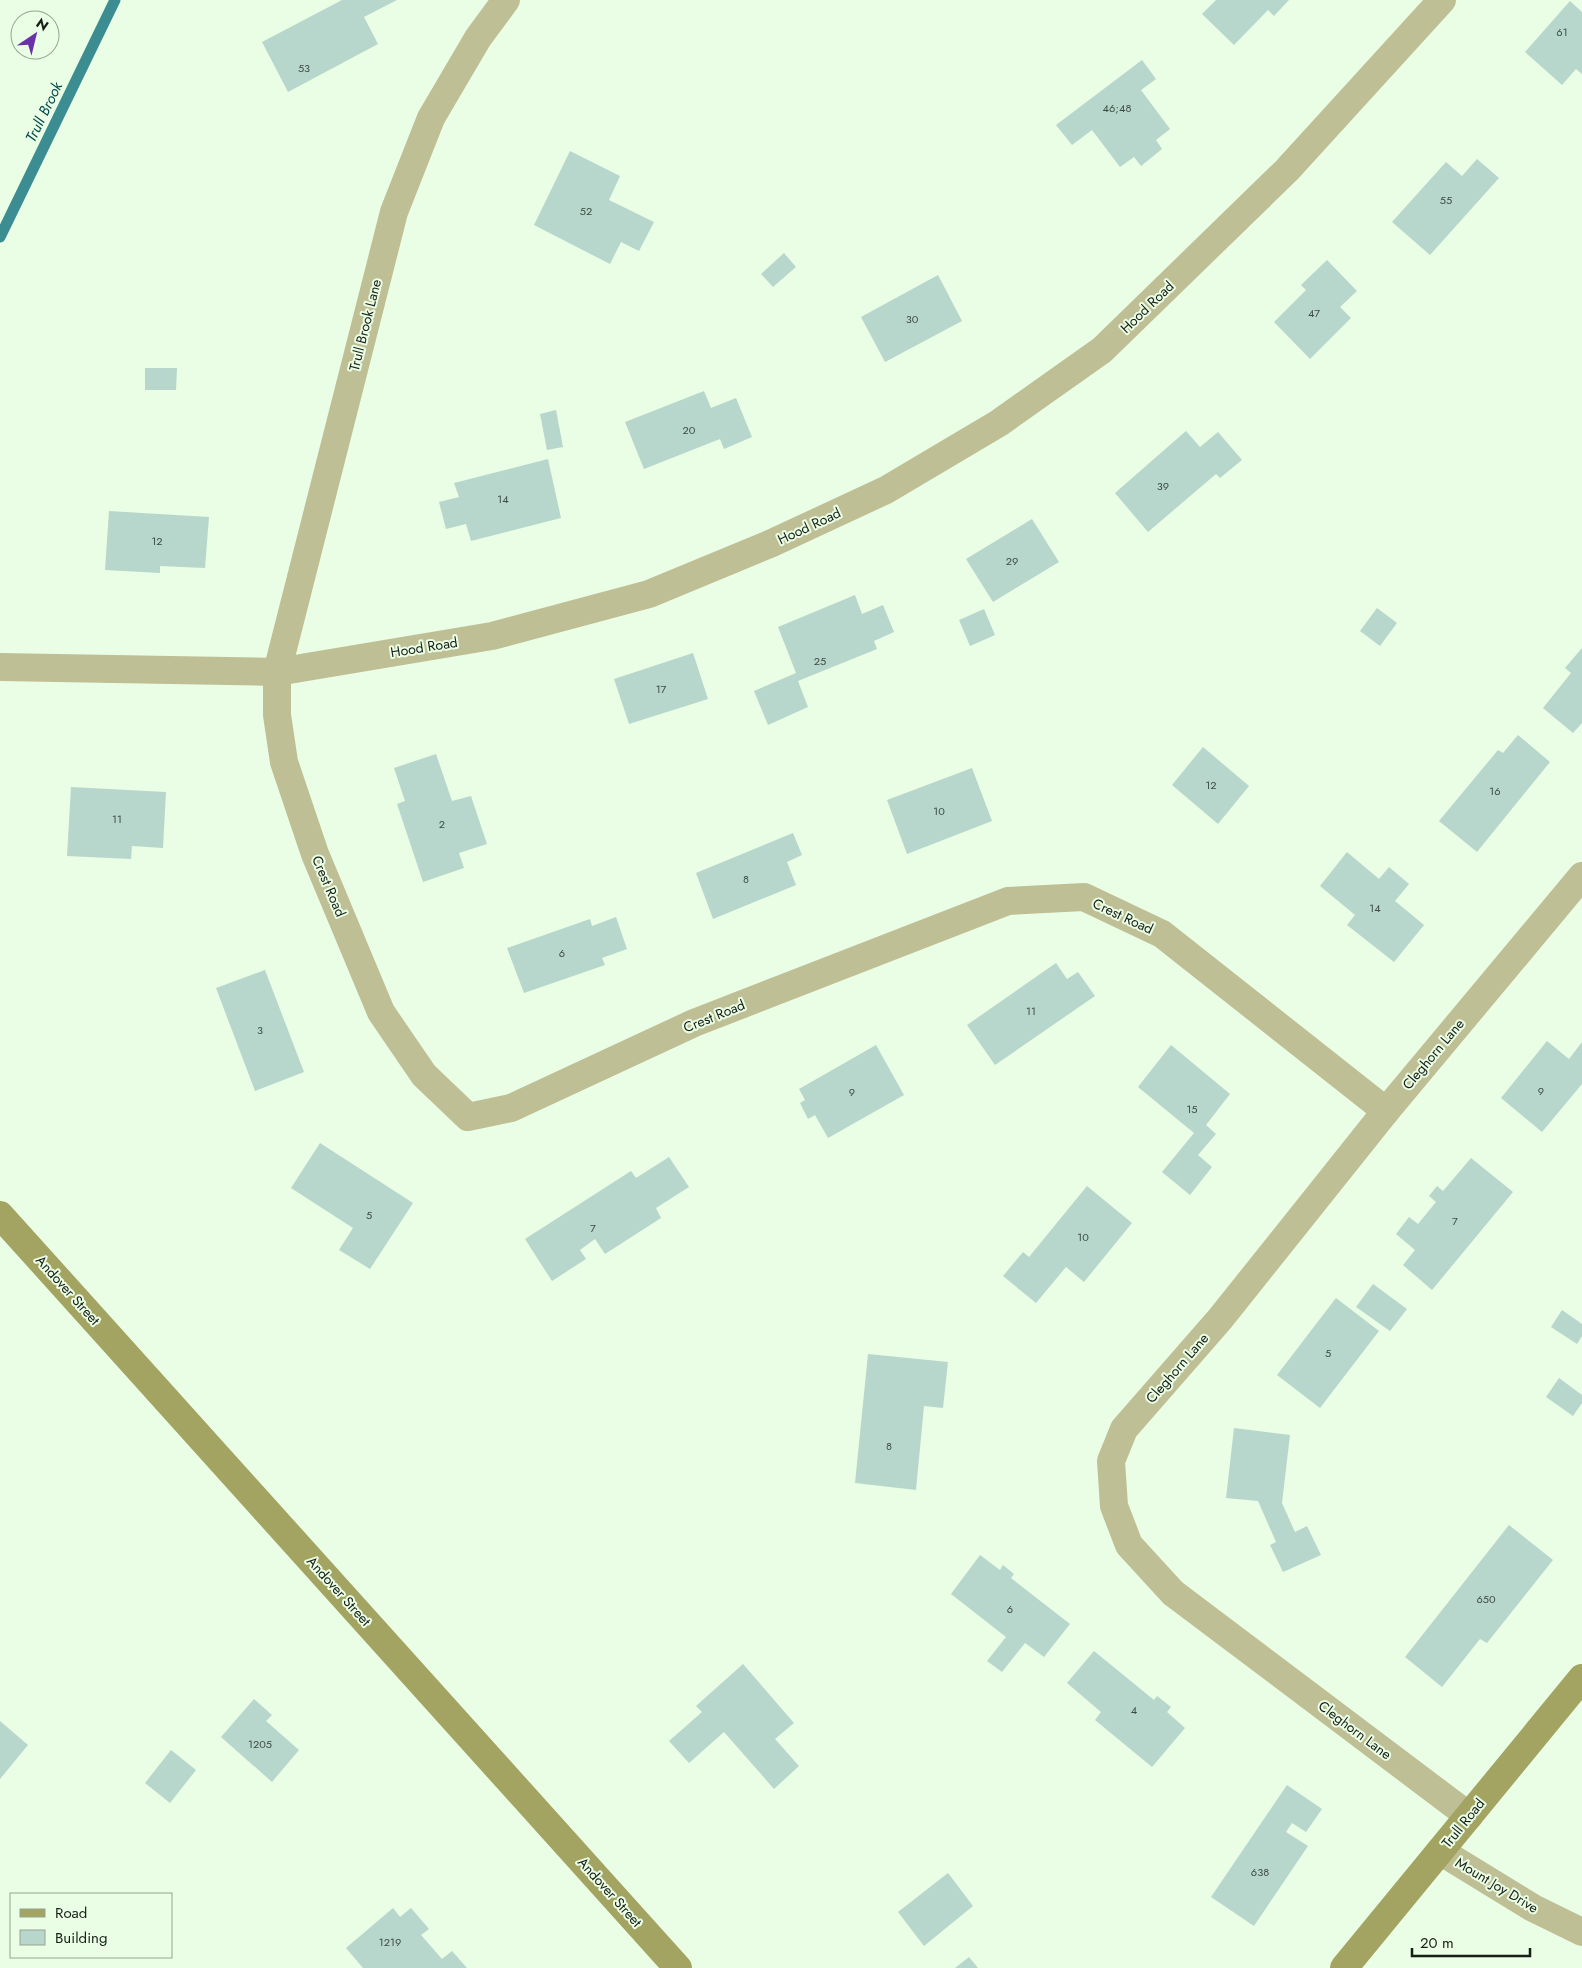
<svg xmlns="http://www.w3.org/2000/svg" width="1582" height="1968" font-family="Jost,sans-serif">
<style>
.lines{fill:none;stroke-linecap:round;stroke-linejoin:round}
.stream{stroke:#3b8d92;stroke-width:11}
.building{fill:#b7d7cc}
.street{stroke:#bebf94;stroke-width:28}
.secondary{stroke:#a3a362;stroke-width:28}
.labels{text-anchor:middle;stroke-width:4;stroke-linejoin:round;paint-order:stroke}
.number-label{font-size:11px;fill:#3f4c44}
.street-label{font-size:14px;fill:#171e16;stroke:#eafde5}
.water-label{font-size:15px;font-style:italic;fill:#00474d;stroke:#eafde5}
</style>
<rect width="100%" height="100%" fill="#eafde5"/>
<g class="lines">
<path class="stream" d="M0,237L115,0"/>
</g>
<g class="building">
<path d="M342,0H397L364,17L378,44L288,92L262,42Z"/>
<path d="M1216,0H1289L1274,16L1268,10L1234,45L1202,14Z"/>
<path d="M1570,1L1582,12V74L1576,69L1562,85L1525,52Z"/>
<path d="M1142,60L1156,79L1141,90L1170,129L1156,140L1162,149L1141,166L1134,157L1120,167L1092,130L1072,145L1056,125Z"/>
<path d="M570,151L620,176L609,200L654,222L639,251L621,242L610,264L534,225Z"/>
<path d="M1477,159L1499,178L1430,255L1392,222L1446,162L1462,176Z"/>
<path d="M784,253L796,267L773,287L761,274Z"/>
<path d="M1327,260L1357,291L1340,307L1351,318L1310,359L1274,322L1306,290L1301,285Z"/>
<path d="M938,275L962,321L885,362L861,317Z"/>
<path d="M145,368H177L176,390H145Z"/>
<path d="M704,391L711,408L736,398L752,437L724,449L720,439L644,469L625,422Z"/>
<path d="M556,410L563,447L547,450L540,414Z"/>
<path d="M1186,431L1200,447L1218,432L1242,460L1220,478L1216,474L1148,532L1115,493Z"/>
<path d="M548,459L561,518L471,541L466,524L446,529L439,502L459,497L454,483Z"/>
<path d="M109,511L209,517L205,568L160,566V573L105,570Z"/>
<path d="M1032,519L1059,562L993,602L966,559Z"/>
<path d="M855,595L862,614L883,605L894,632L874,641L877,649L798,681L808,707L768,725L754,691L796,673L778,627Z"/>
<path d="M1377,608L1397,623L1380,646L1360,631Z"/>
<path d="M984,609L995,635L970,646L959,620Z"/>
<path d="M1582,648V723L1573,733L1543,708L1571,673L1565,668Z"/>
<path d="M693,653L708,699L629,724L614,679Z"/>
<path d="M1518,735L1550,762L1477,852L1439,821L1498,750L1503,753Z"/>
<path d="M1203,747L1249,786L1218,824L1172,785Z"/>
<path d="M436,754L452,801L471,796L487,844L459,853L464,868L423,882L397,804L405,801L394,768Z"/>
<path d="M972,768L992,821L907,854L887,800Z"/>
<path d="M71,787L166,792L163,848L132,846L131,859L67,856Z"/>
<path d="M793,833L802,855L787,862L796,885L713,919L696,873Z"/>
<path d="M1347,852L1379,879L1389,867L1409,884L1395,901L1424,925L1394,962L1347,925L1355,915L1320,886Z"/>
<path d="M616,917L627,949L602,958L605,965L524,993L507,948L590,919L592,926Z"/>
<path d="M1056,963L1067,979L1078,972L1095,996L995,1065L967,1025Z"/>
<path d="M265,970L304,1072L255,1091L216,988Z"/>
<path d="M1547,1041L1569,1059L1582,1042V1084L1542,1132L1501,1098Z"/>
<path d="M876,1045L904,1095L828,1138L815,1115L808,1119L800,1103L805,1100L799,1089Z"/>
<path d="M1171,1045L1230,1094L1206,1125L1216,1134L1198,1155L1212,1167L1190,1195L1162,1172L1194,1133L1138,1087Z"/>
<path d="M320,1143L413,1203L370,1269L339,1250L353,1228L291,1188Z"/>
<path d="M669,1157L689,1187L656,1208L661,1218L605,1254L595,1239L580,1250L586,1259L552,1281L525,1239L631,1171L636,1178Z"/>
<path d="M1471,1158L1513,1192L1432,1290L1403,1265L1415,1250L1396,1234L1409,1217L1418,1224L1436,1202L1429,1196L1437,1186L1443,1191Z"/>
<path d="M1087,1186L1132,1223L1084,1282L1066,1267L1036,1303L1003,1276L1023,1252L1029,1257Z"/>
<path d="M1373,1284L1407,1309L1390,1331L1356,1307Z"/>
<path d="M1336,1298L1379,1331L1320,1408L1277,1375Z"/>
<path d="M1562,1310L1582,1324V1336L1577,1344L1551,1327Z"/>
<path d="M868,1354L948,1362L943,1408L924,1406L916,1490L855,1483Z"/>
<path d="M1559,1378L1582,1395V1403L1573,1416L1546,1397Z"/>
<path d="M1234,1428L1290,1435L1282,1503L1295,1532L1307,1526L1321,1555L1283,1572L1270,1545L1276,1542L1258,1501L1226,1498Z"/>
<path d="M1509,1525L1553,1560L1487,1643L1480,1639L1442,1687L1405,1657Z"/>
<path d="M980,1555L1000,1570L1003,1565L1014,1574L1011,1578L1070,1624L1044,1657L1025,1643L1002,1672L987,1661L1006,1637L951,1594Z"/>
<path d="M1094,1651L1154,1700L1157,1696L1171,1707L1167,1712L1185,1728L1152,1767L1095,1720L1101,1712L1067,1683Z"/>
<path d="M743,1664L794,1723L775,1739L799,1766L774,1789L724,1732L689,1763L669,1741L702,1712L696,1706Z"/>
<path d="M254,1699L272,1715L266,1721L299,1750L272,1782L221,1737Z"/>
<path d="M0,1721L28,1745L0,1779Z"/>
<path d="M171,1750L196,1770L170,1803L145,1783Z"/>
<path d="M1287,1785L1322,1809L1306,1832L1292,1823L1286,1832L1308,1846L1254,1926L1211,1897Z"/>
<path d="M948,1873L973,1906L924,1946L898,1912Z"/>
<path d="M393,1908L400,1917L411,1908L429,1929L421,1935L442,1959L452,1951L467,1968H363L346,1948Z"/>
<path d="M969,1957L978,1968H955Z"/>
</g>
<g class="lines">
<g class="street">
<path d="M506,0L478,38L431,118L394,212L277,672V715L284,762L315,854L381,1012L424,1075L468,1117L511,1108L694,1023L1008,901L1084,897L1162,934L1386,1111"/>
<path d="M0,667L277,672L492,636L649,594L772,543L886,490L999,423L1102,350L1287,170L1442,0"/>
<path d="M1469,1816L1173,1593L1129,1545L1114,1506L1111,1461L1124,1429L1220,1319L1386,1111L1582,876"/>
<path d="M1440,1851L1533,1908L1582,1932"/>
</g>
<g class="secondary">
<path d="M0,1215L678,1968"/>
<path d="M1344,1968L1582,1678"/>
</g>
</g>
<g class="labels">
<g class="number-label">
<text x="1562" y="36">61</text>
<text x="304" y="72">53</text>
<text x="1117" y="112">46;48</text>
<text x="1446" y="204">55</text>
<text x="586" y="215">52</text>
<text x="1314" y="317">47</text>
<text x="912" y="323">30</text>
<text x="689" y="434">20</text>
<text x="1163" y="490">39</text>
<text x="503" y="503">14</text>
<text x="157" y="545">12</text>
<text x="1012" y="565">29</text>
<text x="820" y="665">25</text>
<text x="661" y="693">17</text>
<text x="1211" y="789">12</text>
<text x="1495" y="795">16</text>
<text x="939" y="815">10</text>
<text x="117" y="823">11</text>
<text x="442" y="828">2</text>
<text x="746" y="883">8</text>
<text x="1375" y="912">14</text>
<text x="562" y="957">6</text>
<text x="1031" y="1015">11</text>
<text x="260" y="1034">3</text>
<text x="1541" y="1095">9</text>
<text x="852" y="1096">9</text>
<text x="1192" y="1113">15</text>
<text x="369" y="1219">5</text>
<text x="1455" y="1225">7</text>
<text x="593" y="1232">7</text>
<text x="1083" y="1241">10</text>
<text x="1328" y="1357">5</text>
<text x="889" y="1450">8</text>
<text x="1486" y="1603">650</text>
<text x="1010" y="1613">6</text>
<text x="1134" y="1714">4</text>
<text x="260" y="1748">1205</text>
<text x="1260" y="1876">638</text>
<text x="390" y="1946">1219</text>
</g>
<g class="street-label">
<text transform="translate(1147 307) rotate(-44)" y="5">Hood Road</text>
<text transform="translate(365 325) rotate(-76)" y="5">Trull Brook Lane</text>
<text transform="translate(809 526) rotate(-25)" y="5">Hood Road</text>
<text transform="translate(424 647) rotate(-9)" y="5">Hood Road</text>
<text transform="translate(329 886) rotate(67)" y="5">Crest Road</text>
<text transform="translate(1123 916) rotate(25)" y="5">Crest Road</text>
<text transform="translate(714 1016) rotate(-22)" y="5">Crest Road</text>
<text transform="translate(1433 1054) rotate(-50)" y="5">Cleghorn Lane</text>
<text transform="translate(68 1290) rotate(48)" y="5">Andover Street</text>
<text transform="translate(1177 1368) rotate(-49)" y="5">Cleghorn Lane</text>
<text transform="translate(339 1591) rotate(48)" y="5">Andover Street</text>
<text transform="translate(1355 1730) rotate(37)" y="5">Cleghorn Lane</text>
<text transform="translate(1463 1823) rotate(-51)" y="5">Trull Road</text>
<text transform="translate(1497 1885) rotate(31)" y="5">Mount Joy Drive</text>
<text transform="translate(610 1892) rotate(48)" y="5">Andover Street</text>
</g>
<g class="water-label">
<text transform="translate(44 112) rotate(-64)" y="5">Trull Brook</text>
</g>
</g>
<rect x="10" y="1893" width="162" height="65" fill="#eafde5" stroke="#96a492"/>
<rect x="20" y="1909" width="25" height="8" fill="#a3a362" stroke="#96a492"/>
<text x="55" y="1918" font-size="15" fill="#171e16">Road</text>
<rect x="20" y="1930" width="25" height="15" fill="#b7d7cc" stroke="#96a492"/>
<text x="55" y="1943" font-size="15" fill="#171e16">Building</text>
<g transform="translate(35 35) rotate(35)"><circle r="24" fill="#eafde5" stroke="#96a492"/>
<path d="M0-4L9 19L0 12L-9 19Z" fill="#6832a9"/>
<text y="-8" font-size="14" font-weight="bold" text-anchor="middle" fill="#171e16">N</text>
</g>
<path d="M1412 1948v8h118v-8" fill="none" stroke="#171e16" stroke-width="2.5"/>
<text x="1420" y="1948" font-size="15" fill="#171e16" stroke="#eafde5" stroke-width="4" paint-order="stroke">20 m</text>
</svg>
